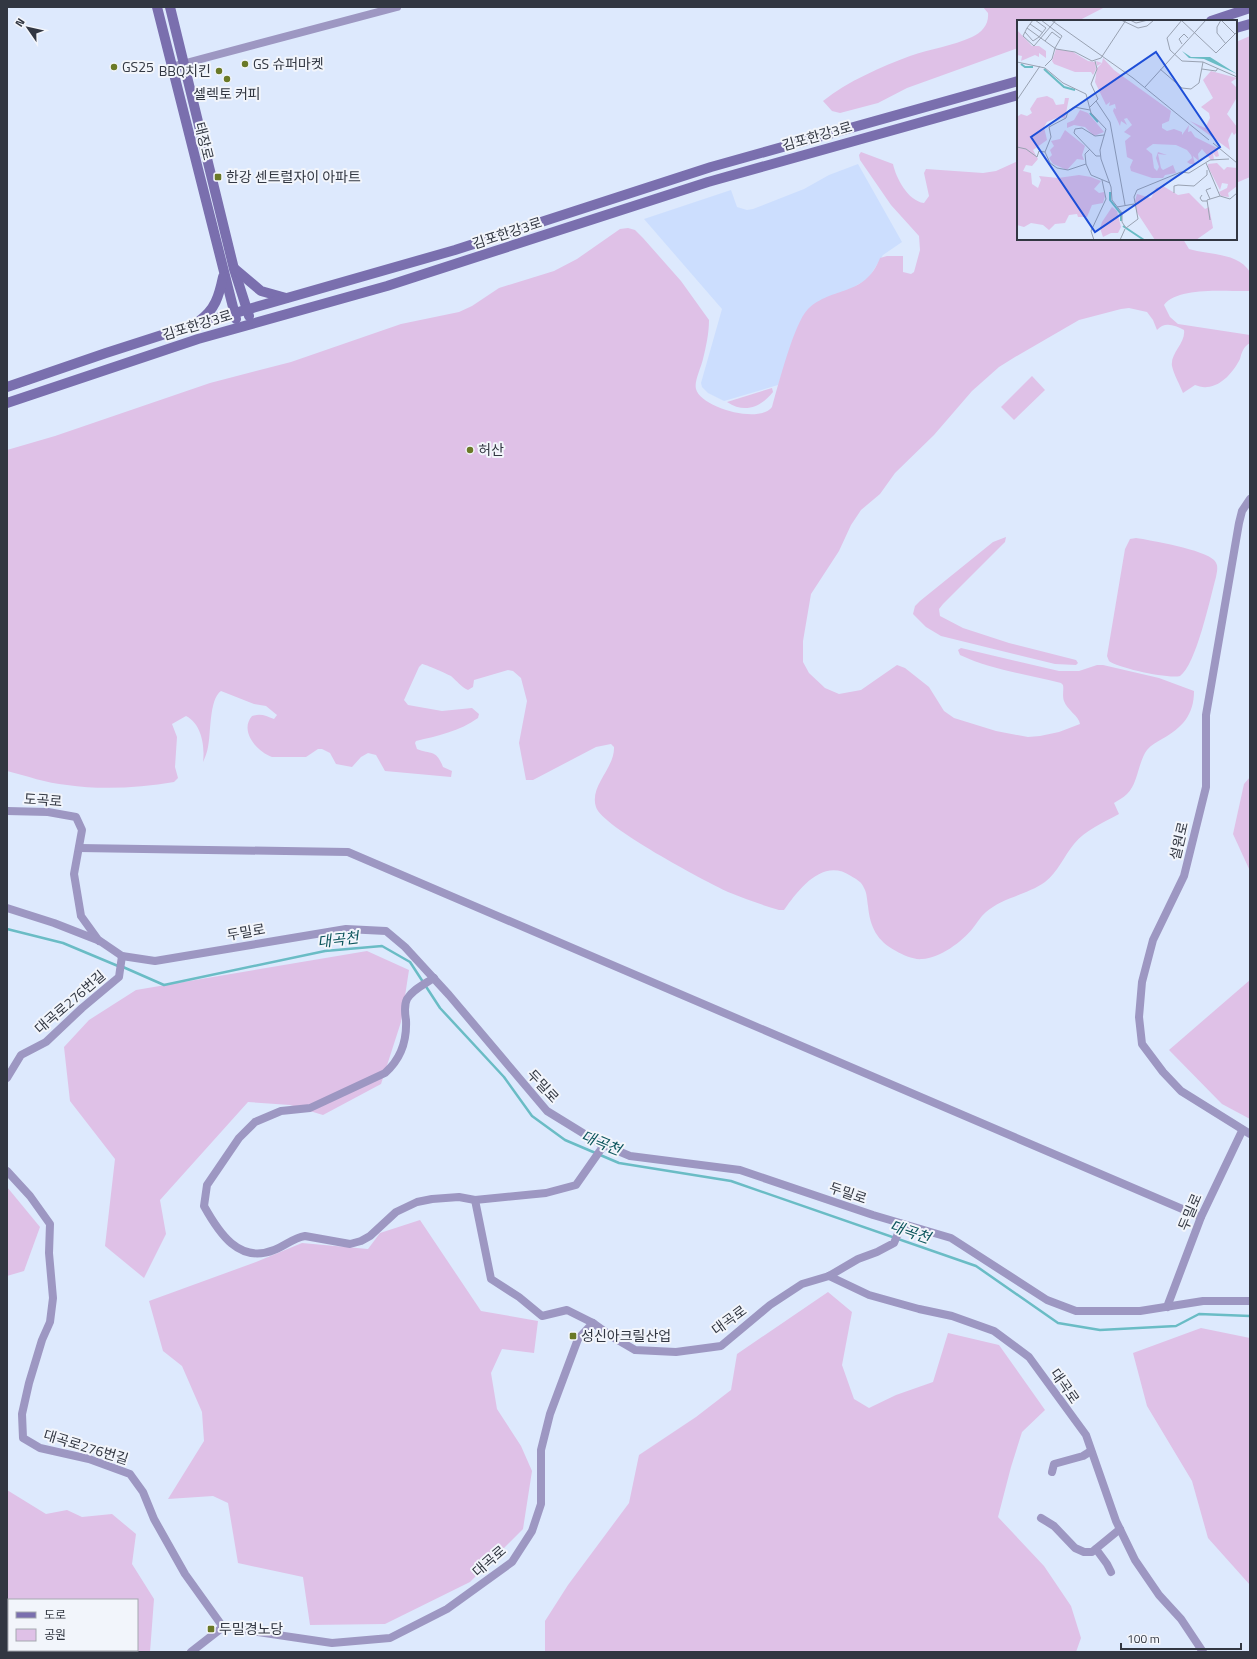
<svg xmlns="http://www.w3.org/2000/svg" width="1257" height="1659" font-family="'Titillium Web','Noto Sans KR',sans-serif">
<style>
.built{fill:#ccdefe}
.green{fill:#dfc1e7;fill-rule:evenodd}
.lines{fill:none;stroke-linecap:round;stroke-linejoin:round}
.stream{stroke:#6abcc5;stroke-width:2.5}
.street{stroke:#9d97c2;stroke-width:8}
.secondary{stroke:#7a6fae;stroke-width:10}
.poi-dot{fill:#6a7927;stroke:#f2f5fb;stroke-width:1.5}
.labels{text-anchor:middle;stroke-width:4;stroke-linejoin:round;paint-order:stroke}
.poi-label{font-size:14px;fill:#323742;stroke:#f2f5fb;text-anchor:start}
.street-label{font-size:14px;fill:#323742;stroke:#f2f5fb}
.water-label{font-size:15px;font-style:italic;fill:#0c555c;stroke:#f2f5fb}
.inset-river{fill:none;stroke:#6abcc5;stroke-width:2}
.inset-road{fill:none;stroke:#99a2b2;stroke-width:1}
.view{fill:#1d4ed8;fill-opacity:0.15;stroke:#1d4ed8;stroke-width:2}
.inset-edge{fill:none;stroke:#323742;stroke-width:2}
</style>
<rect width="100%" height="100%" fill="#dde9fd"/>
<path class="built" d="M858,164L902,242L883,255L868,279L857,285L796,333L778,385L724,401L708,393L702,387L701,383L722,309L644,219L731,190L737,207L747,210L753,209L804,189L829,175Z"/>
<g class="green">
<path d="M983,7H1105L1078,21H1018V48L907,88L878,103L840,113L832,111L823,101C848,81 881,67 910,56C930,49 953,46 972,37C982,32 989,25 988,13Z"/>
<path d="M1250,36V177L1236,183V42Z"/>
<path d="M861,152L893,164C896,178 908,201 924,203L929,196L924,173L926,169L983,173L996,171L1018,161V239H1183L1189,249C1207,255 1238,252 1250,272V291C1230,292 1178,286 1164,305L1170,317L1178,324L1250,335V343C1243,347 1242,352 1240,359C1234,371 1222,386 1207,387C1203,388 1199,386 1195,385L1183,393C1180,385 1174,375 1172,366C1170,353 1186,343 1184,330C1175,325 1164,321 1157,330L1153,320L1147,312L1129,308L1121,309L1079,320L1015,357L999,367L972,391L934,435L895,473L880,494L861,510L851,525L839,551L811,594L803,641V662L809,673L825,688L839,694L861,690L897,665L905,668L929,687L944,711L954,718L996,731L1028,737L1040,736L1059,732L1080,724C1079,716 1067,710 1064,701C1062,695 1064,690 1063,685L1061,683C1027,674 992,670 960,655L958,650L961,648L1059,671H1079L1097,665H1103L1159,678L1194,691C1194,715 1182,728 1162,739C1157,742 1151,745 1147,750C1138,762 1138,784 1127,794C1123,798 1118,800 1114,803L1119,814C1105,822 1085,830 1074,844C1064,856 1058,872 1045,882C1027,895 1003,897 986,912C981,916 977,923 973,928C962,942 940,958 922,959C914,960 903,955 896,951C877,941 870,927 868,906C867,900 867,893 864,888C862,882 856,879 851,876C823,857 799,889 784,910H779C762,905 745,899 728,892C705,881 602,827 596,807C589,786 615,768 614,747L611,744L596,747L533,780H526L519,743L527,701L521,678L513,671L508,670L474,680L473,687L468,690C461,687 457,681 451,676C447,674 425,664 422,664L419,667L404,700L408,705L442,711L472,708L479,714L478,718C460,731 437,736 416,741L415,743L417,749C432,755 436,749 443,767L452,771L451,777L385,771L376,755L368,753L361,757L352,767L336,764L330,753L322,749H318L306,757H272C257,752 239,731 252,716C261,713 266,716 274,719L277,715L266,706L254,704L221,691C209,699 211,734 208,747C207,753 205,757 203,762C205,747 202,724 186,716L172,724L177,737L175,767L178,778L174,782C139,788 101,790 67,785C46,783 27,776 7,771V450L55,436L210,383L291,362L401,324L459,312L472,306L499,288L554,271L577,259L620,229L628,228L635,230L643,238L681,281L709,320C709,333 706,347 703,359C701,368 694,381 696,389C701,408 760,424 772,407C778,386 794,323 808,309C832,286 865,297 880,258L887,256H903V272L911,274L914,272L920,250L919,236L891,205L860,160L859,155Z"/>
<path d="M1032,376L1045,390L1014,420L1001,407Z"/>
<path d="M772,388L773,392C761,407 745,414 727,402Z"/>
<path d="M1006,537L1005,542L943,604L939,609L940,616L963,628L1009,643L1076,660L1078,663L1076,665L1055,664L941,636L926,627L913,614L915,606L920,601L993,542Z"/>
<path d="M1136,538C1150,540 1205,550 1214,560C1219,565 1217,571 1216,577C1210,599 1196,665 1180,676C1168,679 1118,668 1109,661L1107,656L1125,549L1130,539Z"/>
<path d="M1250,777V871L1233,834L1244,784Z"/>
<path d="M367,951L409,970L401,1022L381,1084L323,1115L290,1105L248,1102L160,1200L166,1234L144,1278L105,1246L115,1159L70,1101L64,1047L89,1020L136,990Z"/>
<path d="M1250,980V1119L1222,1104L1169,1050Z"/>
<path d="M7,1187L40,1227L24,1271L7,1276Z"/>
<path d="M420,1220L481,1311L538,1321L534,1353L502,1349L491,1373L497,1409L521,1446L532,1471L523,1529L470,1582L385,1624L310,1625L303,1577L238,1563L228,1503L213,1496L168,1499L204,1441L202,1412L182,1366L163,1351L149,1301L256,1262L302,1243L368,1249L380,1233Z"/>
<path d="M828,1292L852,1312L842,1365L854,1399L869,1408L896,1395L933,1382L948,1333L999,1345L1045,1410L1022,1432L1011,1467L998,1517L1044,1566L1071,1606L1081,1638L1076,1652H545V1621L568,1585L629,1503L639,1455L696,1417L731,1390L737,1354Z"/>
<path d="M1201,1328L1250,1338V1585L1208,1538L1192,1481L1147,1406L1133,1353Z"/>
<path d="M7,1490L46,1514L67,1510L82,1517L112,1514L136,1534L132,1564L154,1599L150,1652H7ZM9,1600H137V1650H9Z"/>
</g>
<g class="lines">
<g class="stream">
<path d="M7,929L63,943L118,966"/>
<path d="M123,967L164,985L325,951L382,946L410,962L440,1008L504,1077L532,1116L565,1140L619,1163L731,1181L976,1266L1058,1323L1100,1330L1176,1326L1199,1314L1250,1316"/>
</g>
<g class="street">
<path d="M171,67L397,7"/>
<path d="M1250,499L1242,511L1239,523L1206,715V787L1184,876L1153,940L1142,982L1139,1017L1142,1044L1163,1072L1181,1091L1250,1134"/>
<path d="M7,811L48,812L76,817L82,830L74,874L81,916L99,941"/>
<path d="M79,848L348,852L1201,1217"/>
<path d="M7,908L54,923L100,941L122,956L155,961L346,929L386,931L405,947L449,995L547,1111L599,1143L630,1156L740,1170L873,1215L951,1238L1047,1300L1076,1311H1140L1203,1301H1250"/>
<path d="M434,978C425,984 413,989 407,999C404,1005 405,1014 406,1020C407,1041 401,1059 385,1073L310,1108L281,1111L255,1122L239,1138L207,1185L204,1206C219,1233 239,1264 274,1250C285,1246 293,1238 305,1236L350,1244L361,1241L370,1236L396,1212L417,1202L432,1199L459,1197L475,1200L546,1193L576,1185L604,1145"/>
<path d="M7,1078L21,1055L46,1042L82,1008L119,977L122,956"/>
<path d="M7,1171L30,1196L50,1224L49,1253L53,1298L50,1322L42,1340L29,1383L22,1414L23,1438L40,1448L89,1459L130,1474L143,1492L154,1519L185,1574L223,1627"/>
<path d="M475,1200L491,1279L519,1297L542,1316L567,1310L593,1323"/>
<path d="M829,1276L869,1295L919,1309L952,1316L994,1331L1029,1357L1086,1435L1116,1521L1135,1560L1159,1595L1181,1619L1203,1652"/>
<path d="M1167,1307L1201,1217L1242,1131"/>
<path d="M1052,1472L1054,1464L1083,1456L1091,1451"/>
<path d="M1041,1518L1054,1526L1075,1548L1084,1552H1092L1120,1529"/>
<path d="M1096,1549L1107,1564L1111,1572"/>
<path d="M191,1652L223,1627L332,1643L390,1638L447,1609L512,1562L532,1531L541,1504V1450L550,1414L578,1339L593,1323L611,1336L635,1350L676,1352L721,1346L770,1305L802,1284L829,1276L858,1259L877,1252L894,1243L902,1224"/>
</g>
<g class="secondary">
<path d="M157,7L236,319"/>
<path d="M170,7L234,269L249,316"/>
<path d="M1211,21L1250,8"/>
<path d="M1236,28L1250,24"/>
<path d="M235,269L261,291L286,298"/>
<path d="M199,321C215,310 219,296 223,277"/>
<path d="M7,387L106,353L193,325L455,250L711,167L1018,81"/>
<path d="M7,403L198,339L387,286L708,182L1018,95"/>
</g>
</g>
<g class="poi-dot">
<circle cx="245" cy="64" r="4"/>
<circle cx="114" cy="67" r="4"/>
<circle cx="219" cy="71" r="4"/>
<circle cx="227" cy="79" r="4"/>
<rect x="214" y="173" width="8" height="8" rx="2"/>
<circle cx="470" cy="450" r="4"/>
<rect x="569" y="1332" width="8" height="8" rx="2"/>
<rect x="207" y="1625" width="8" height="8" rx="2"/>
</g>
<g class="labels">
<g class="poi-label">
<text x="253" y="69">GS 슈퍼마켓</text>
<text x="122" y="72">GS25</text>
<text x="211" y="76" text-anchor="end">BBQ치킨</text>
<text x="227" y="99" text-anchor="middle">셀렉토 커피</text>
<text x="226" y="182">한강 센트럴자이 아파트</text>
<text x="478" y="455">허산</text>
<text x="581" y="1341">성신아크릴산업</text>
<text x="219" y="1634">두밀경노당</text>
</g>
<g class="street-label">
<text transform="translate(817 136) rotate(-16)" y="5">김포한강3로</text>
<text transform="translate(204 141) rotate(76)" y="5">태장로</text>
<text transform="translate(507 233) rotate(-18)" y="5">김포한강3로</text>
<text transform="translate(197 325) rotate(-17)" y="5">김포한강3로</text>
<text transform="translate(43 800) rotate(4)" y="5">도곡로</text>
<text transform="translate(1179 841) rotate(-77)" y="5">설원로</text>
<text transform="translate(246 932) rotate(-10)" y="5">두밀로</text>
<text transform="translate(70 1002) rotate(-41)" y="5">대곡로276번길</text>
<text transform="translate(543 1086) rotate(47)" y="5">두밀로</text>
<text transform="translate(848 1193) rotate(19)" y="5">두밀로</text>
<text transform="translate(1190 1212) rotate(-67)" y="5">두밀로</text>
<text transform="translate(729 1320) rotate(-36)" y="5">대곡로</text>
<text transform="translate(1065 1386) rotate(55)" y="5">대곡로</text>
<text transform="translate(86 1447) rotate(17)" y="5">대곡로276번길</text>
<text transform="translate(489 1561) rotate(-41)" y="5">대곡로</text>
</g>
<g class="water-label">
<text transform="translate(338 940) rotate(-7)" y="5">대곡천</text>
<text transform="translate(601 1143) rotate(22)" y="5">대곡천</text>
<text transform="translate(910 1232) rotate(19)" y="5">대곡천</text>
</g>
</g>
<g transform="translate(1017 20)">
<rect width="220" height="220" fill="#dde9fd"/>
<path d="M0,10L15,26H22L29,31V38L22,33V37L18,35L4,41L5,36L0,35ZM39,29L56,32L71,41L78,42L79,49L76,55L74,52H58L37,44L35,41ZM86,38L97,50L154,91L152,101L145,104V108L150,111L157,109L165,112V115L172,105L171,112L174,111L178,117L200,128L202,136L199,137L196,133L197,140H194L185,129L181,134L182,141L176,136L178,144H173L170,142L175,138L174,135L170,130L159,125L136,124L129,129L135,134L137,148L140,151L142,147L139,138L141,132L150,135L141,134L144,148L146,150L156,145L159,153L148,155L146,158H135L114,151L113,147L116,140L110,137L108,121L114,116L107,112L115,105L110,98L107,99L110,105L104,101L103,106L96,91L97,88L99,89L98,84L92,86L93,82L89,85L78,62L80,48L85,43L80,46L79,41L85,43ZM194,51L220,58L214,62L220,68L219,79L210,94L220,107V112L217,115L215,112L211,120L213,130L173,101L188,108L193,98L192,93L184,87L196,78L186,60ZM30,76L36,79L39,85L47,84L48,78H52L48,98L42,97L30,102L27,107L30,120L16,130L21,139L15,146L9,145L6,151L14,153L15,164L21,168L24,160L22,156L41,158L62,155L74,157L84,161L77,169L82,173L87,172L88,176L86,183L75,185L70,197H61L60,194L52,195L48,203L38,204L32,210L26,205L14,203L7,207L0,205V97L4,94L10,96L15,93L13,89L20,78ZM63,90L71,93L87,112L77,116L68,107L57,105L50,108V103L57,100ZM48,110L68,126L65,135L67,140L60,139L50,150L36,144L32,138L35,135L33,130L37,126L34,121L43,119ZM200,143L207,150L210,147L220,148V166L211,173L212,177L204,176L202,172L210,168L211,164L205,163L203,170L191,147V144ZM146,166L161,175L172,173L188,189L192,187L196,208L179,220H138L119,191L118,181L120,174L134,178L139,168ZM95,187L100,191L104,207L101,213H94L86,217L83,208L85,202Z" fill="#dfc1e7"/>
<path d="M165,31L174,37H193L220,54L187,39L172,38Z" fill="#6abcc5"/>
<path class="inset-river" d="M4,44L8,47H16M27,49L47,67L58,70M73,93L81,102M93,172V180L104,194V201M106,206L127,220"/>
<path class="inset-road" d="M16,0L10,8L39,29L58,32L75,41L84,38L109,0M24,0L45,16L38,28M34,0L116,58L192,120M104,0L121,8L130,6L137,0M113,0L119,3L131,0M164,0L199,33L220,12M165,0L150,18L153,30L165,41L186,42L220,57M204,0L200,7V13L209,24M204,0L218,14M13,4L26,13M10,8L6,16L17,26L39,0M8,12L16,21L22,17L29,8L18,0M28,21L35,12L43,18M165,24L162,19L167,14L171,18M0,42L28,48L46,63L69,74L74,93L89,109L83,130L84,139L94,167L95,180L105,193V202L109,208L121,199L117,177L120,170L164,152L172,153L193,140L212,139M28,46L35,39L38,28M143,49L165,68L174,69L182,63L186,42M185,49L199,51L201,48M128,67L189,0M0,80L23,46M79,81L93,102L108,185M73,87L81,79L74,64L80,49L78,41M196,123L220,143M0,127L9,129L20,137L22,131L28,132M28,132L33,143L40,148L51,150L69,144L74,155L93,163M28,132L34,117L32,107L49,98L51,91L57,87L73,90M83,136H79L57,113L58,109L65,108L78,116L87,115M189,143L203,176L213,179L220,173M69,144L68,134L73,129M157,173V166L161,165L177,166L190,155V150M185,175L183,178L185,181H190M193,179L189,170L194,168M100,187L117,184M193,200L190,180L203,176M77,220L74,211L89,179L85,160M103,220L108,209"/>
<path class="view" d="M139,32L203,127L78,212L14,117Z"/>
<rect width="220" height="220" class="inset-edge"/>
</g>
<rect width="1257" height="1659" fill="none" stroke="#323742" stroke-width="16"/>
<rect x="8" y="1599" width="130" height="52" fill="#f2f5fb" stroke="#a5a9b1"/>
<rect x="16" y="1612" width="20" height="6" fill="#7a6fae" stroke="#a5a9b1"/>
<text x="44" y="1619" font-size="12" fill="#323742">도로</text>
<rect x="16" y="1629" width="20" height="12" fill="#dfc1e7" stroke="#a5a9b1"/>
<text x="44" y="1639" font-size="12" fill="#323742">공원</text>
<g transform="translate(28 28) rotate(304)" stroke="#f2f5fb" stroke-width="3" paint-order="stroke">
<path d="M0-3L7 15L0 10L-7 15Z" fill="#323742"/>
<text y="-6" font-size="11" font-weight="bold" text-anchor="middle" fill="#323742">N</text>
</g>
<path d="M1121 1643v6h120v-6" fill="none" stroke="#323742" stroke-width="2"/>
<text x="1127" y="1643" font-size="12" fill="#323742" stroke="#f2f5fb" stroke-width="3" paint-order="stroke">100 m</text>
</svg>
